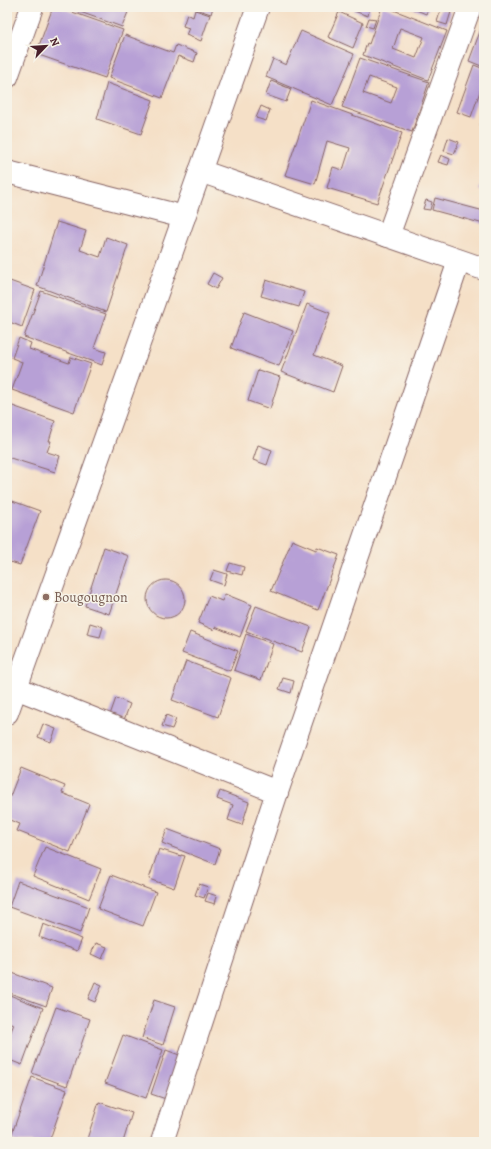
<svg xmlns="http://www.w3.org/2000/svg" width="491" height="1149" font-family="Alegreya,serif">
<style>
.building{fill:#b7a0d6;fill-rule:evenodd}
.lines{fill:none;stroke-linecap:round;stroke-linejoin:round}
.minor-casing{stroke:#866362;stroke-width:24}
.minor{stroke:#fff;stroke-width:22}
.education-dot{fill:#8d6e63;stroke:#f7f3e8;stroke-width:1.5}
.labels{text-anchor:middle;stroke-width:3;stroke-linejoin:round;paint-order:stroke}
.education-label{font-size:14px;fill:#785e54;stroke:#f7f3e8;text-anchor:start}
</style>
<rect width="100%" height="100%" fill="#f7f3e8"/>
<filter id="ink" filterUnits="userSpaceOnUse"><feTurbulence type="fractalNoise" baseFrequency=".025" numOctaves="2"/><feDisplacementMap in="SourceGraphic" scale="8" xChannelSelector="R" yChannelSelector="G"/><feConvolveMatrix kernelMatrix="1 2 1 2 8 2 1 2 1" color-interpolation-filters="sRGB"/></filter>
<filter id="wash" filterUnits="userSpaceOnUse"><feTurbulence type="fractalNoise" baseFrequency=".012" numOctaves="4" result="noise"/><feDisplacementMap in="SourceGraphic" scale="16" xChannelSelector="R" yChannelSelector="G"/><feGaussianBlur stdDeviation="0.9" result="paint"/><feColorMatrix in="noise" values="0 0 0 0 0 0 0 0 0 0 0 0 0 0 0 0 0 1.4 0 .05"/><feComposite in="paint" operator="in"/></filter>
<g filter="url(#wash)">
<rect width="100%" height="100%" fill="#f5e0c7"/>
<g id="blocks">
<g class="building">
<path d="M53,7H58L123,30L105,78L36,54Z"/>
<path d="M66,7H130L122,27Z"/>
<path d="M197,7H213L211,14L196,9Z"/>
<path d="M356,7H370L368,16L354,11Z"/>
<path d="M382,7H386L447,31L428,80L363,55L367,43L369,44ZM400,28L424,37L416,58L393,49Z"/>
<path d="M409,7H429L426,14Z"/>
<path d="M441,9L451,12L447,25L437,22Z"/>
<path d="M195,10L210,15L201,41L186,35L189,28L183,26L187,14L193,17Z"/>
<path d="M339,12L363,23L353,48L328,37Z"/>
<path d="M369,18L376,19L373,28L366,26Z"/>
<path d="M484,21V67L469,61Z"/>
<path d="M301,31L354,54L332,105L266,77L273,59L286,65Z"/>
<path d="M125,35L173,53L176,45L197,53L194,62L178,56L162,98L109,78Z"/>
<path d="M360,58L429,82L412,132L342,107ZM369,77L397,87L391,103L363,93Z"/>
<path d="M474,65L484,69V80L471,117L457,112Z"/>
<path d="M271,81L291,89L286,102L266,95Z"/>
<path d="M107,83L153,100L141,134L97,119Z"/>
<path d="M311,100L402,133L377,203L327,188L333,167L343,170L350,148L327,141L315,184L285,175Z"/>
<path d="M261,106L270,110L266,121L256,118Z"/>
<path d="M484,116V127L480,125Z"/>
<path d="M448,138L459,142L454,154L444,151Z"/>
<path d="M441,155L450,159L448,165L438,162Z"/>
<path d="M483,178H484V191L479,189Z"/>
<path d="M435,198L484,211V224L432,210Z"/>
<path d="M426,200L432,202L430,210L423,209Z"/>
<path d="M57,222L86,231L80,250L100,257L106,237L128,245L106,312L37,286Z"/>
<path d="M213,273L222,278L216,289L207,284Z"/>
<path d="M7,280L35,290L22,327L7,321Z"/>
<path d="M266,280L304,292L299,307L261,296Z"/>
<path d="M41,291L106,314L94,348L106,352L102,365L24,337Z"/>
<path d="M307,304L330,313L314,355L342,366L333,392L281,372Z"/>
<path d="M244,312L293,331L279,366L231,348Z"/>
<path d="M19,338L31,343L29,349L69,363L71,357L91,364L74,412L12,390L22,362L12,358Z"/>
<path d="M258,370L280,377L270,409L248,401Z"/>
<path d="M7,404L55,421L49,441H51L47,452L60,456L55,472L7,457Z"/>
<path d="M258,445L272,450L267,465L253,460Z"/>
<path d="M7,499L40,511L20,565L7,561Z"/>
<path d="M292,540L316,550L317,547L339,555L318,610L271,591Z"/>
<path d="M104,547L129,556L109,614L85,606Z"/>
<path d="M230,563L244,567L242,575L227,571Z"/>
<path d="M214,570L227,574L224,585L210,580Z"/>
<circle cx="166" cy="599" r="19"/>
<path d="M225,594L252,605L240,637L215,627L214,630L198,623L209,596L222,601Z"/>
<path d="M256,606L311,627L302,652L246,631Z"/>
<path d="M90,623L103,627L100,637L87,634Z"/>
<path d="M190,632L238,651L230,671L182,653Z"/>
<path d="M246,634L273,644L261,680L234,670Z"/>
<path d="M186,661L231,678L218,717L172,700Z"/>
<path d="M283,678L294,681L291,693L279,689Z"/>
<path d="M116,698L130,704L124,720L110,715Z"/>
<path d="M166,715L176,719L172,729L162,726Z"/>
<path d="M43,724L56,729L51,742L38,737Z"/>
<path d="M21,768L65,786L62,793L89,804L70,852L17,831L20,824L7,819V804Z"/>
<path d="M220,791L249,802L242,825L228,820L233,805L217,799Z"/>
<path d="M167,829L220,849L215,864L162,843Z"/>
<path d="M45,847L101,869L89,899L33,876Z"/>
<path d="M159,849L181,856V855L185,856L174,888L149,879Z"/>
<path d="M111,875L156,892L143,926L98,909Z"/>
<path d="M18,881L89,907L80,933L9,907Z"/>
<path d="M199,884L208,887L204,898L195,895Z"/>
<path d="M208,893L217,896L215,904L205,901Z"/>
<path d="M43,924L82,939L77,951L39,937Z"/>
<path d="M96,943L107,947L102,959L91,954Z"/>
<path d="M7,971L52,988L46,1006L7,992Z"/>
<path d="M95,982L102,985L95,1002L88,999Z"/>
<path d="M7,994L43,1008L22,1065L7,1059V1035L9,1036L14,1024L7,1022Z"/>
<path d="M154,1000L175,1007L163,1045L142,1038Z"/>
<path d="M56,1007L90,1019L67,1086L32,1073Z"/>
<path d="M123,1035L163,1050L146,1098L105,1083Z"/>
<path d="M166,1050L182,1056L166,1099L151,1094Z"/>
<path d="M32,1077L67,1090L49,1142H18L10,1139Z"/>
<path d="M99,1102L132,1113L123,1142H86Z"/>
</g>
</g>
</g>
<g filter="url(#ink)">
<use href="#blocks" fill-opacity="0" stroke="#866362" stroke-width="1"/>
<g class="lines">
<defs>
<g id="minor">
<path d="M7,77L32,7"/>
<path d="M200,171L484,269"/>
<path d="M7,172L184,217"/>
<path d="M388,236L470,7"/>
<path d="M16,688L277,792"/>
<path d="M7,713L171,254L258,7"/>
<path d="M162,1142L277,792L459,261"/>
</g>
</defs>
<use href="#minor" class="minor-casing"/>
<use href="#minor" class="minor"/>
</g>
</g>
<circle class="education-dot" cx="46" cy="597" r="4"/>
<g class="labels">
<g class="education-label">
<text x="54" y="602">Bougougnon</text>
</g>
</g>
<rect width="491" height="1149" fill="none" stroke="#f7f3e8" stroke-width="24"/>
<g transform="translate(46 46) rotate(65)" stroke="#f7f3e8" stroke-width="3" paint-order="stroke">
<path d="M0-3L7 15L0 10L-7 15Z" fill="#4a1f2b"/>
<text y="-6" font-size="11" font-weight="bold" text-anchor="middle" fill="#4a1f2b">N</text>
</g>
</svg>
